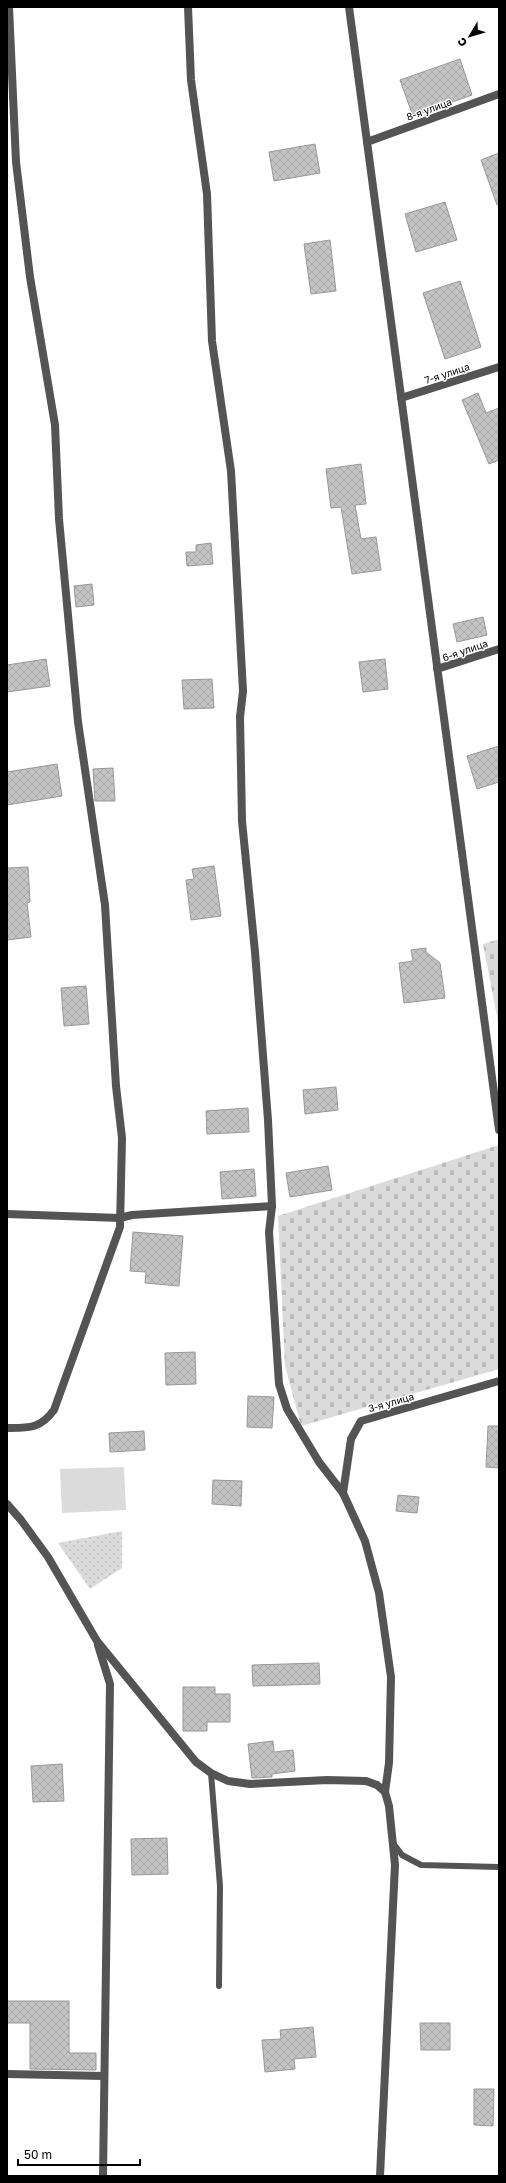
<svg xmlns="http://www.w3.org/2000/svg" width="506" height="2183" font-family="'Golos Text',sans-serif">
<style>
.grass{fill:url(#grass-dots)}
.cemetery{fill:url(#cemetery-stones)}
.pitch{fill:#dbdbdb}
.building{fill:url(#building-cross-hatch);stroke:#989898}
.lines{fill:none;stroke-linecap:round;stroke-linejoin:round}
.service{stroke:#545454;stroke-width:6}
.minor{stroke:#545454;stroke-width:8}
.labels{text-anchor:middle;stroke-width:3;stroke-linejoin:round;paint-order:stroke}
.street-label{font-size:10px;fill:#000;stroke:#fff}
</style>
<defs>
<pattern id="grass-dots" width="8" height="8" patternUnits="userSpaceOnUse"><rect width="8" height="8" fill="#dbdbdb"/><path d="M2 2h.1M6 6h.1" fill="none" stroke="#bababa" stroke-width="1.8" stroke-linecap="round"/></pattern>
<pattern id="cemetery-stones" width="16" height="16" patternUnits="userSpaceOnUse"><rect width="16" height="16" fill="#dbdbdb"/><path d="M2 7V4a2 2 0 0 1 4 0v3zM10 15v-3a2 2 0 0 1 4 0v3z" fill="#bababa"/></pattern>
<pattern id="building-cross-hatch" width="8" height="8" patternUnits="userSpaceOnUse"><rect width="8" height="8" fill="#c4c4c4"/><path d="M0 0l8 8M0 8l8-8" fill="none" stroke="#a7a7a7"/></pattern>
</defs>
<rect width="100%" height="100%" fill="#fff"/>
<path class="grass" d="M122,1531V1568L90,1589L58,1543Z"/>
<g class="cemetery">
<path d="M499,939V1027L483,944Z"/>
<path d="M499,1145V1369L301,1426L285,1366L278,1216Z"/>
</g>
<path class="pitch" d="M124,1467L126,1510L62,1513L60,1469Z"/>
<g class="building">
<path d="M460,59L472,95L413,116L400,80Z"/>
<path d="M315,144L320,173L274,181L269,152Z"/>
<path d="M499,153V204L497,205L481,160Z"/>
<path d="M445,202L457,240L416,252L405,214Z"/>
<path d="M330,240L336,291L311,294L304,244Z"/>
<path d="M460,281L481,347L445,359L423,293Z"/>
<path d="M478,393L486,413L499,408V460L489,464L462,400Z"/>
<path d="M361,464L366,504L355,505L361,539L376,537L381,570L352,574L341,507L331,508L326,469Z"/>
<path d="M211,543L213,564L187,566L186,552H196V545Z"/>
<path d="M92,584L94,605L76,607L74,586Z"/>
<path d="M483,617L487,635L457,642L453,624Z"/>
<path d="M46,659L50,686L7,692V665Z"/>
<path d="M385,659L388,689L363,692L359,662Z"/>
<path d="M212,679L214,708L184,709L182,680Z"/>
<path d="M499,746V782L477,789L467,756Z"/>
<path d="M57,764L62,796L7,805V772Z"/>
<path d="M113,768L115,801H95L93,769Z"/>
<path d="M214,866L221,916L191,920L186,880L194,879L192,869Z"/>
<path d="M28,867L30,902L27,903L31,937L7,940V868Z"/>
<path d="M426,948V952L440,963L445,998L404,1003L399,963L413,961L411,950Z"/>
<path d="M86,986L89,1024L64,1026L61,988Z"/>
<path d="M336,1087L338,1110L305,1114L303,1090Z"/>
<path d="M248,1108L249,1132L207,1134L206,1111Z"/>
<path d="M328,1166L332,1190L290,1197L286,1173Z"/>
<path d="M254,1169L256,1196L222,1199L220,1172Z"/>
<path d="M133,1232L183,1236L179,1286L145,1283L146,1272L130,1271Z"/>
<path d="M195,1352L196,1384L166,1385L165,1353Z"/>
<path d="M248,1396L274,1397L272,1428L247,1427Z"/>
<path d="M488,1426H499V1468L486,1467Z"/>
<path d="M144,1431L145,1450L110,1452L109,1433Z"/>
<path d="M213,1480L242,1481L241,1506L212,1504Z"/>
<path d="M398,1495L419,1497L417,1513L396,1511Z"/>
<path d="M319,1663L320,1684L253,1686L252,1665Z"/>
<path d="M183,1687H215V1694H230V1722H207V1731H183Z"/>
<path d="M273,1741L274,1752L293,1750L295,1771L272,1774V1777L252,1778L248,1744Z"/>
<path d="M62,1764L64,1801L33,1802L31,1766Z"/>
<path d="M167,1838L168,1874L132,1875L131,1839Z"/>
<path d="M7,2001H69V2053H96V2070L30,2069V2023H7Z"/>
<path d="M420,2023H450V2050H421Z"/>
<path d="M313,2027L316,2057L294,2059L295,2069L265,2072L262,2040L281,2039L280,2030Z"/>
<path d="M474,2089H494L493,2126L474,2125Z"/>
</g>
<g class="lines">
<g class="service">
<path d="M211,1773L220,1886L219,1986"/>
<path d="M393,1843L402,1855L421,1865L499,1867"/>
</g>
<g class="minor">
<path d="M188,7L191,80L207,194L212,341L231,471L243,691L240,717L242,821L255,952L268,1120L272,1206L269,1232L279,1384L287,1409L319,1462L343,1493L365,1541L379,1593L391,1677L389,1763L385,1792"/>
<path d="M349,7L499,1130"/>
<path d="M367,142L499,94"/>
<path d="M401,398L499,367"/>
<path d="M437,669L499,649"/>
<path d="M7,1214L120,1218L132,1215L272,1206"/>
<path d="M7,1428C29,1428 40,1429 54,1410L120,1227L122,1138L116,1086L105,905L78,722L59,519L55,425L30,277L16,162L9,7"/>
<path d="M343,1493L351,1439L361,1421L499,1381"/>
<path d="M7,1504L21,1520L48,1557L97,1641L196,1762L211,1773L228,1781L250,1784L327,1780L366,1781L377,1785L385,1792L389,1806L395,1865L380,2176"/>
<path d="M98,1645L110,1684L103,2176"/>
<path d="M7,2074L104,2076"/>
</g>
</g>
<g class="labels">
<g class="street-label">
<text transform="translate(429 109) rotate(-20)" y="4">8-я улица</text>
<text transform="translate(447 373) rotate(-18)" y="4">7-я улица</text>
<text transform="translate(465 650) rotate(-19)" y="4">6-я улица</text>
<text transform="translate(391 1402) rotate(-16)" y="4">3-я улица</text>
</g>
</g>
<rect width="506" height="2183" fill="none" stroke="#000000" stroke-width="16"/>
<g transform="translate(470 36) rotate(232)" stroke="#ffffff" stroke-width="3" paint-order="stroke">
<path d="M0-3L7 15L0 10L-7 15Z" fill="#000000"/>
<text y="-6" font-size="11" font-weight="bold" text-anchor="middle" fill="#000000">С</text>
</g>
<path d="M18 2159v6h122v-6" fill="none" stroke="#000000" stroke-width="2"/>
<text x="24" y="2159" font-size="12" fill="#000000" stroke="#ffffff" stroke-width="3" paint-order="stroke">50 m</text>
</svg>
